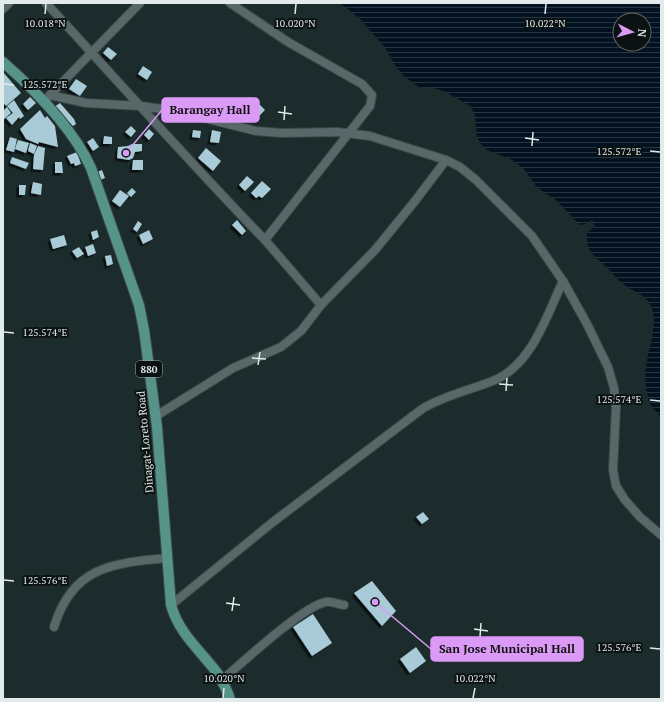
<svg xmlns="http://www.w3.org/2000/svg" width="664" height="702" font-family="'PT Serif',serif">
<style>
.water{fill:url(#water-rules);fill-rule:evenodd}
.building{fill:#a9cbd8;filter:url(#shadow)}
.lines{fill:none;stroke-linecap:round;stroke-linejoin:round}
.minor-casing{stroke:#3b4748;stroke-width:10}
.major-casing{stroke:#3b4748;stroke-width:12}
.minor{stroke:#586869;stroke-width:8}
.major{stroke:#569389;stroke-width:10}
.ticks{fill:none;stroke:#e2ebeb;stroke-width:1.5}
.labels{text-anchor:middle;stroke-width:4;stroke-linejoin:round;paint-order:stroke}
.shield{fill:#0c1212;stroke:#a2aaaa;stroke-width:1}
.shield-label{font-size:10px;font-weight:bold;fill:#e2ebeb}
.street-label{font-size:11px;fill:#e2ebeb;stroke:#0c1212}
.ticks-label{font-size:10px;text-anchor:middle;fill:#e2ebeb;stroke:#0c1212;stroke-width:4;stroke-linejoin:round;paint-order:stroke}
.leader{fill:none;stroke:#da9af6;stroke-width:1.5}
.callout-dot{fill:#da9af6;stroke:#0c1212;stroke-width:1.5}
.callout{fill:#da9af6;stroke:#da9af6;stroke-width:1.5}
.callout-label{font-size:12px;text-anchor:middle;font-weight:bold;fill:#111}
</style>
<defs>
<pattern id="water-rules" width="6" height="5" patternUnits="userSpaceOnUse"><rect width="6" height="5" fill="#021221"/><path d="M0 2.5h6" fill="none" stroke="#273541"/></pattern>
<filter id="shadow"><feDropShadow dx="-2.5" dy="2.5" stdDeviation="0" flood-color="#0009"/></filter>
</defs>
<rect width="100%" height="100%" fill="#1c2b2b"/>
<path class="water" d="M340,3H661V417C658,413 652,408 650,403C646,392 644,378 646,367C648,348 660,321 650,304C643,292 630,291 621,282C615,277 610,270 604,265C591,253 586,251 587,232L595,227L592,220L585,224L580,225L554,198L545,193L536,186L523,168L512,160L487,150L481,144L477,137L475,115L470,106L446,92L434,88L419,87L405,77L395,65L384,46L358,17ZM620,20H644V44H620Z"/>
<g class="building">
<path d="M108,47L117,54L111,60L103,53Z"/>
<path d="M143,66L152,72L147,80L138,74Z"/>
<path d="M3,72L21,93L6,106L3,102Z"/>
<path d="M76,79L87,86L80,96L69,89Z"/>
<path d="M30,97L36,103L28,110L23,104Z"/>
<path d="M250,97L256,102L250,108L245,103Z"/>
<path d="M14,100L24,116L20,119L19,117L12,125L6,118L13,113L7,106Z"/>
<path d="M60,103L74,119L76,124L73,126L54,107Z"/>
<path d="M259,104L265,110L258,117L252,112Z"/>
<path d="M7,107L11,113L3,120V111Z"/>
<path d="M40,110L45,118L47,116L55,126L58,147L39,142L38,144L26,139L20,129Z"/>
<path d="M131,126L136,131L131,137L125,132Z"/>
<path d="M149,129L154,134L149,140L144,135Z"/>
<path d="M193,130L201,131L200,138L192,137Z"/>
<path d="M212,130L221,132L219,143L210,142Z"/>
<path d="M104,136L112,137V144H103Z"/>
<path d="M10,137L17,139L14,152L6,150Z"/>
<path d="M93,138L99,147L93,151L87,142Z"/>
<path d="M18,140L29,143L26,153L15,149Z"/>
<path d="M30,143L37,146L34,154L28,151Z"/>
<path d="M132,144H142V151L135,152L133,158L129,160L117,158L118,147L128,146Z"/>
<path d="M38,146L45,148L43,170L33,169L34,155Z"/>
<path d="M206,148L221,161L213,171L198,158Z"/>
<path d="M77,152L81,164L75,166L74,163L71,164L67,156Z"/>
<path d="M12,157L29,163L26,169L10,163Z"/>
<path d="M133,160H143V170H132Z"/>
<path d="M55,162H62L63,173H55Z"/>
<path d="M102,170L105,178L100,180L97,172Z"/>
<path d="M247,176L254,182L245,191L239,185Z"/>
<path d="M262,181L271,189L262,198L259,196L256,198L251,193Z"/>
<path d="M33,182L42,184L41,195L31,193Z"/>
<path d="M19,185H26L25,195H19Z"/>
<path d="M132,188L136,192L131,197L127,193Z"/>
<path d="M120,190L129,196L120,207L112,201Z"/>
<path d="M237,220L246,231L242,235L232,225Z"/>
<path d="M138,221L142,224L137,232L133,229Z"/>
<path d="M97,230L99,237L93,240L91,232Z"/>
<path d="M149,230L153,239L143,244L139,235Z"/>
<path d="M64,235L67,245L53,249L50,239Z"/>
<path d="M93,244L96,253L88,256L85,247Z"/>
<path d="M79,247L84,254L77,258L72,251Z"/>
<path d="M111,255L113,264L107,266L105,256Z"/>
<path d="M423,512L429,519L422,524L416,517Z"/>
<path d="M372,581L396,611L382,626L354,593Z"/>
<path d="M313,614L332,643L312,656L293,627Z"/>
<path d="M416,647L426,661L410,673L400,659Z"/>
</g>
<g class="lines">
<defs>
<g id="minor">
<path d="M46,3C119,82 190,163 265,240"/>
<path d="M230,3L288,42L362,84L372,95L370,106L265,240L321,305L375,250L415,201L446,160"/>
<path d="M3,9L9,3"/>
<path d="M50,95L86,103L141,106L176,111L256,131L282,133L337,132L370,136L446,160L460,167L476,180L532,236L563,281L587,324L608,367L614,388L616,407L613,470L616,486L625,500L640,517L661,535"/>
<path d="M48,97L140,3"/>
<path d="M156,416L233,368L281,347L301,331L321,305"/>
<path d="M171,605L273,522L422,409C445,395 471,390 495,380C532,364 547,315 563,281"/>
<path d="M54,627C72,567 112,563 167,558"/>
<path d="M222,680C242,663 303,606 326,602C331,601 338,604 344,605"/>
</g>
<path id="major" d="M3,62C36,91 73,128 91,168L139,305L144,330L157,427L171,605C179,634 201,651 218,674C223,682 227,690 230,699"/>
</defs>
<use href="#minor" class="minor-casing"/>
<use href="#major" class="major-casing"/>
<use href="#minor" class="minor"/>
<use href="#major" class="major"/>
</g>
<path class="ticks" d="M45,14L46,4M295,14L296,4M545,14L546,4M4,84L14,85M278,112L292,114M284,120L285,106M525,138L539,140M532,146L533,132M650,151L660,152M4,332L14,333M252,358L266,359M258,365L260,352M499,384L513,385M506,391L507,378M650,400L660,401M4,580L14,581M226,603L240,605M232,611L234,597M474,629L488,631M480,637L481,623M650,648L660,649M223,698L224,688M473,698L475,688"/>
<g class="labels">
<rect class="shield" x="136" y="361" width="26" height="16" rx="3"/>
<g class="shield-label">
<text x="149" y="373">880</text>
</g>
<g class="street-label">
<text transform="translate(145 442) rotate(-95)" y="4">Dinagat-Loreto Road</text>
</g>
</g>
<g class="ticks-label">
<text x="45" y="27">10.018°N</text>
<text x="295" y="27">10.020°N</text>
<text x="545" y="27">10.022°N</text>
<text x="45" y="88">125.572°E</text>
<text x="619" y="155">125.572°E</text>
<text x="45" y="336">125.574°E</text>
<text x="619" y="403">125.574°E</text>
<text x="45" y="584">125.576°E</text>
<text x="619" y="651">125.576°E</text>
<text x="224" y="682">10.020°N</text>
<text x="475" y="682">10.022°N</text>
</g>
<path class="leader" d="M126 153L162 110M375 602L431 649"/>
<g class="callout-dot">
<circle cx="126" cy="153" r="4"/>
<circle cx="375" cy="602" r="4"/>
</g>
<g class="callout">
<rect x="162" y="98" width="97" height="24" rx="4"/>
<rect x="431" y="637" width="152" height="24" rx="4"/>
</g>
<g class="callout-label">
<text x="210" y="114">Barangay Hall</text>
<text x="507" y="653">San Jose Municipal Hall</text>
</g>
<rect width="664" height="702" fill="none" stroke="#e2ebeb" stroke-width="8"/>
<g transform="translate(632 32) rotate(96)"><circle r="19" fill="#0c1212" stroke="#626969"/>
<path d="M0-3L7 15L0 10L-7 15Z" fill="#da9af6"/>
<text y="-6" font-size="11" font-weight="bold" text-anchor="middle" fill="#e2ebeb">N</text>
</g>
</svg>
